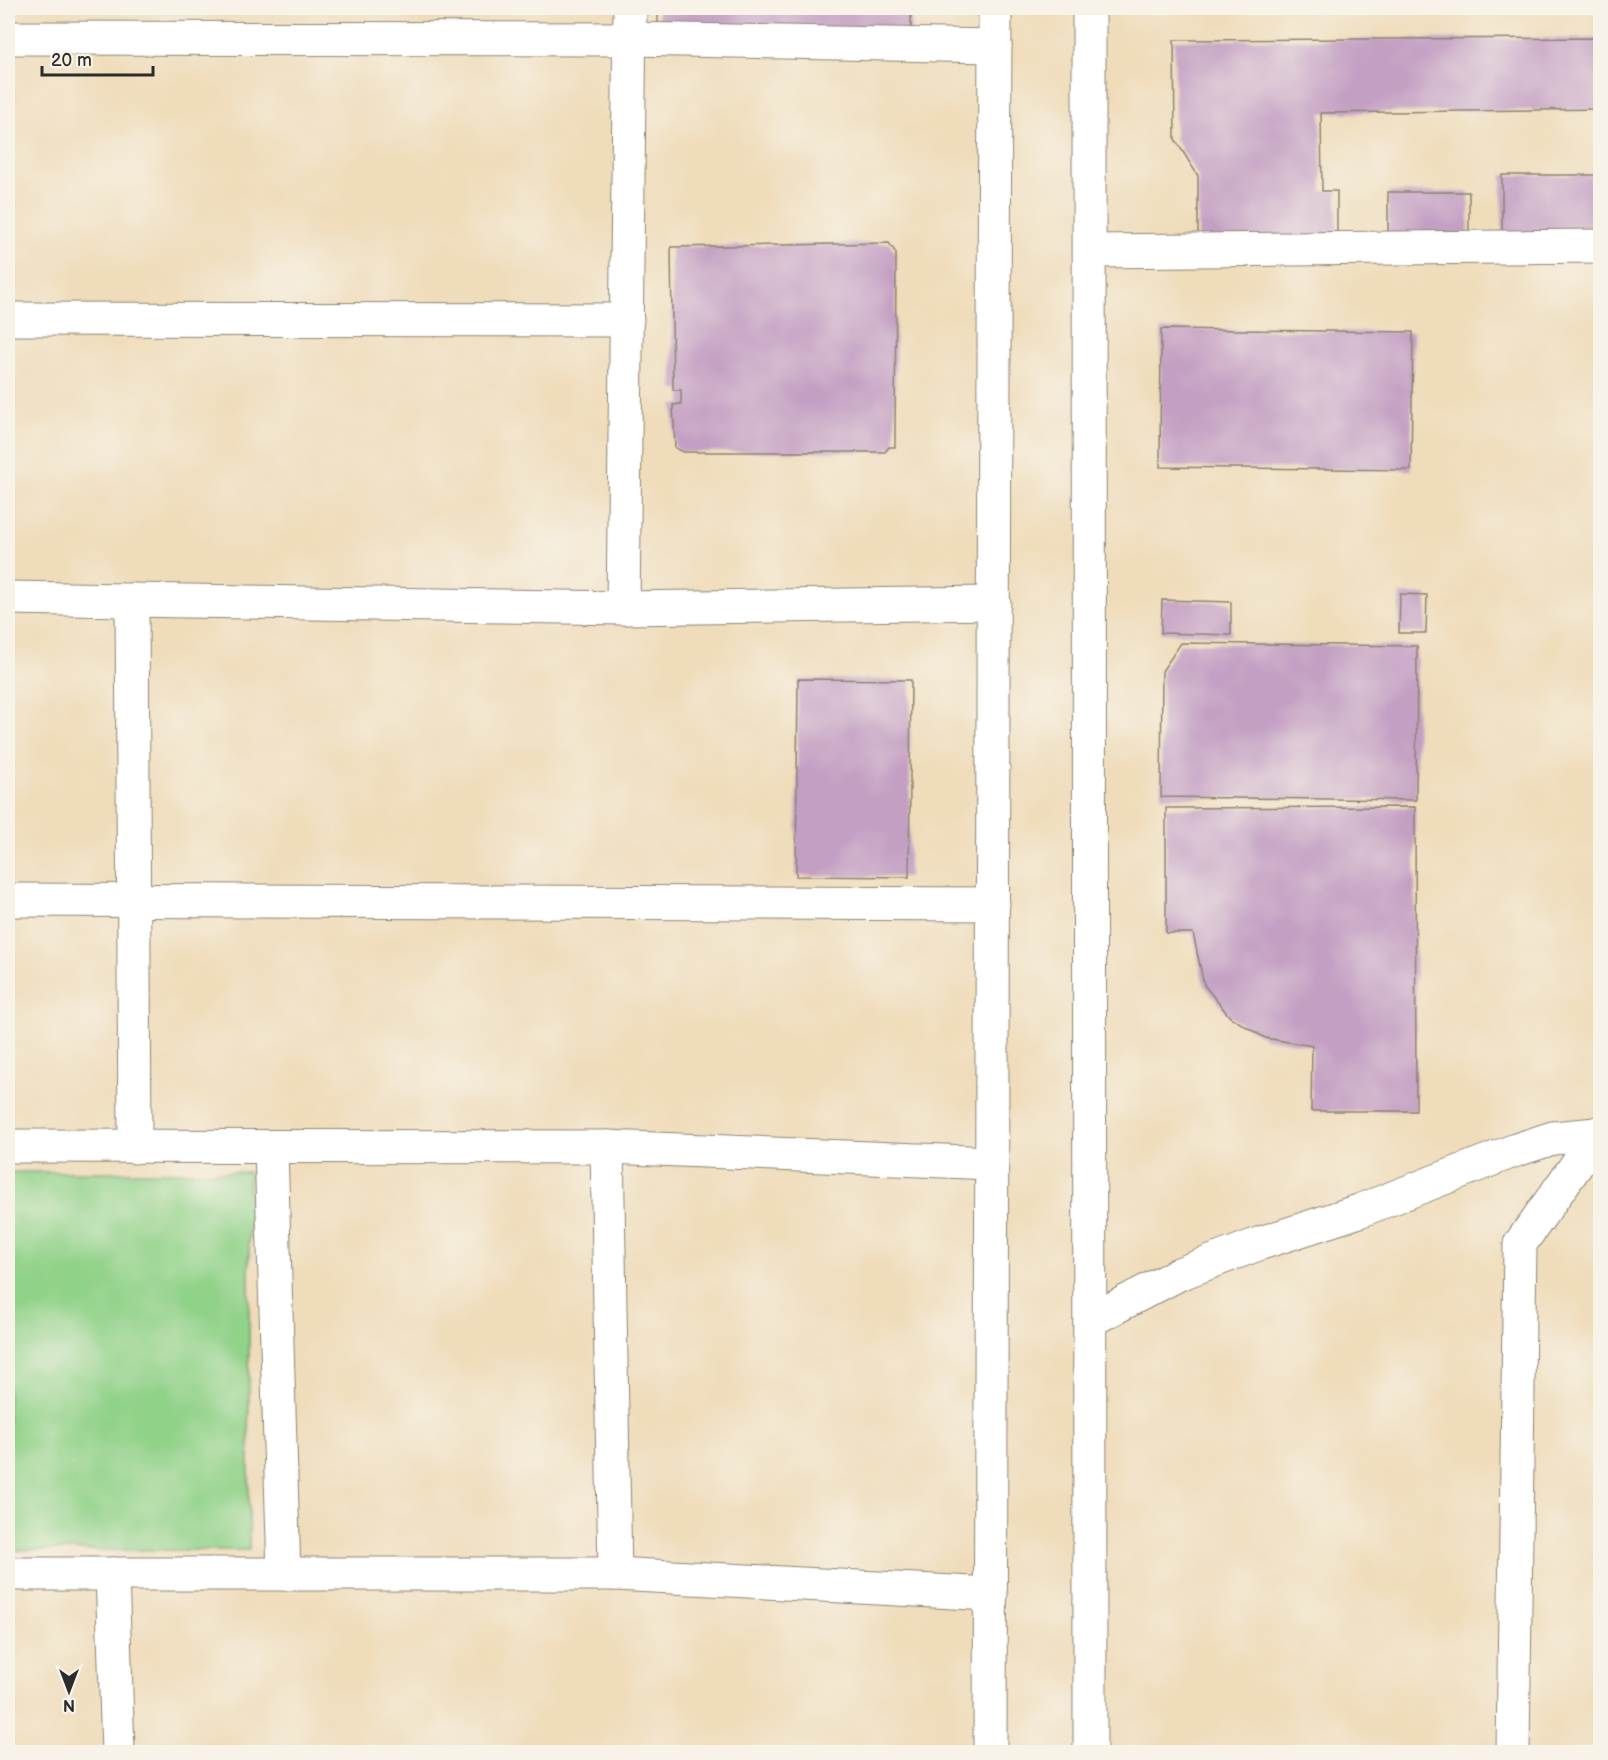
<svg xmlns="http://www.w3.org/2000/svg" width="1608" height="1760" font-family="'Balsamiq Sans',sans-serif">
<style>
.green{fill:#91d289;stroke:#5e7e5a;stroke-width:1.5}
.building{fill:#c39fc3}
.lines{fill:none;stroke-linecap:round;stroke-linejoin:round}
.minor-casing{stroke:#8d8472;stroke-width:35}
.secondary-casing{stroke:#8d8472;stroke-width:35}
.minor{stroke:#fff;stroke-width:33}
.secondary{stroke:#fff;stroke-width:33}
</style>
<rect width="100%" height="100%" fill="#f7f3e8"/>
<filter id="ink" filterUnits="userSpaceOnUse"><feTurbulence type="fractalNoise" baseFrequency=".0167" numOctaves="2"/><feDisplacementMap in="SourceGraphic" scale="12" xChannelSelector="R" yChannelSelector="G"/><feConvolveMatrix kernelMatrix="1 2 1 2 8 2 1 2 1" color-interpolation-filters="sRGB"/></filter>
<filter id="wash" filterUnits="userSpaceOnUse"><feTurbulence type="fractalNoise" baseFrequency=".008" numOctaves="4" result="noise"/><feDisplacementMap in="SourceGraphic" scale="24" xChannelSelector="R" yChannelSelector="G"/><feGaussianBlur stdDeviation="1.35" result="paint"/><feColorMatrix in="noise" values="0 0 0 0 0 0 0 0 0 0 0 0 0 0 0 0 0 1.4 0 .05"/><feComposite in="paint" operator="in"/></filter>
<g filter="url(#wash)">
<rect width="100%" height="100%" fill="#efdcba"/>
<rect class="green" x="8" y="1172" width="241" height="378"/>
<g id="blocks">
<g class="building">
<path d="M658,8H911V36L658,37Z"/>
<path d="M1600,38V109L1321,113L1322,191H1337V243L1198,245V176L1175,139L1174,40Z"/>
<path d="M1502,175H1600V236L1502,237Z"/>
<path d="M1388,192H1469V236L1388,237Z"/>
<path d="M889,243L896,253L895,447H889L885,452H684L675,448L673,405L681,404V390H673L671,247Z"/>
<path d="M1161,329L1413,332L1411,470L1160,467Z"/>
<path d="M1400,594L1427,595L1426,633H1399Z"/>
<path d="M1162,600L1231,602V635L1161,633Z"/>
<path d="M1181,643L1417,646L1416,800L1161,797L1162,671Z"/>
<path d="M798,679L911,680L909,877L796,876Z"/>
<path d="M1415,807L1416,1111H1311L1312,1046L1265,1038L1230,1017L1204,985L1193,933H1166V808Z"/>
</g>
</g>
</g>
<g filter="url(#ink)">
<use href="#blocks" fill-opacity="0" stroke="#8d8472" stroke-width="1.5"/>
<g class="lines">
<defs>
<g id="minor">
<path d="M8,38L630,39L995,46"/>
<path d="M1090,251L1600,246"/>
<path d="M8,319L627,320"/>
<path d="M8,598L623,608L994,603"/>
<path d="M132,600L135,1147"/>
<path d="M623,608L630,8"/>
<path d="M8,900L993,904"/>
<path d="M8,1146L607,1147L992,1163"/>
<path d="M607,1147L615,1574"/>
<path d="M271,1148L284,1574"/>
<path d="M1091,1320L1179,1274L1261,1243L1359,1211L1516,1150L1553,1138L1596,1134"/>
<path d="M8,1574H615L991,1594"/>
<path d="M112,1574L118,1752"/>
<path d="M1513,1752L1520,1244L1600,1132"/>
</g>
<g id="secondary">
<path d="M1089,8L1090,1752"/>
<path d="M990,1752L995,8"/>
</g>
</defs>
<use href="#minor" class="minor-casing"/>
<use href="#secondary" class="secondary-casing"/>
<use href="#minor" class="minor"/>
<use href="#secondary" class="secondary"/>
</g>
</g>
<rect width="1608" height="1760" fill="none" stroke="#f7f3e8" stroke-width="30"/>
<g transform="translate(69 1691) rotate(180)" stroke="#f7f3e8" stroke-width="4.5" paint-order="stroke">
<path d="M0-4.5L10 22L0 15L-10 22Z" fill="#2b2b2b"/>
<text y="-9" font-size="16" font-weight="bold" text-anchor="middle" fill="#2b2b2b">N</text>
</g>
<path d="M42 66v9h111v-9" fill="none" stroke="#2b2b2b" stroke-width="3"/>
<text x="51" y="66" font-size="18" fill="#2b2b2b" stroke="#f7f3e8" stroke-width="4.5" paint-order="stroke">20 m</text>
</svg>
